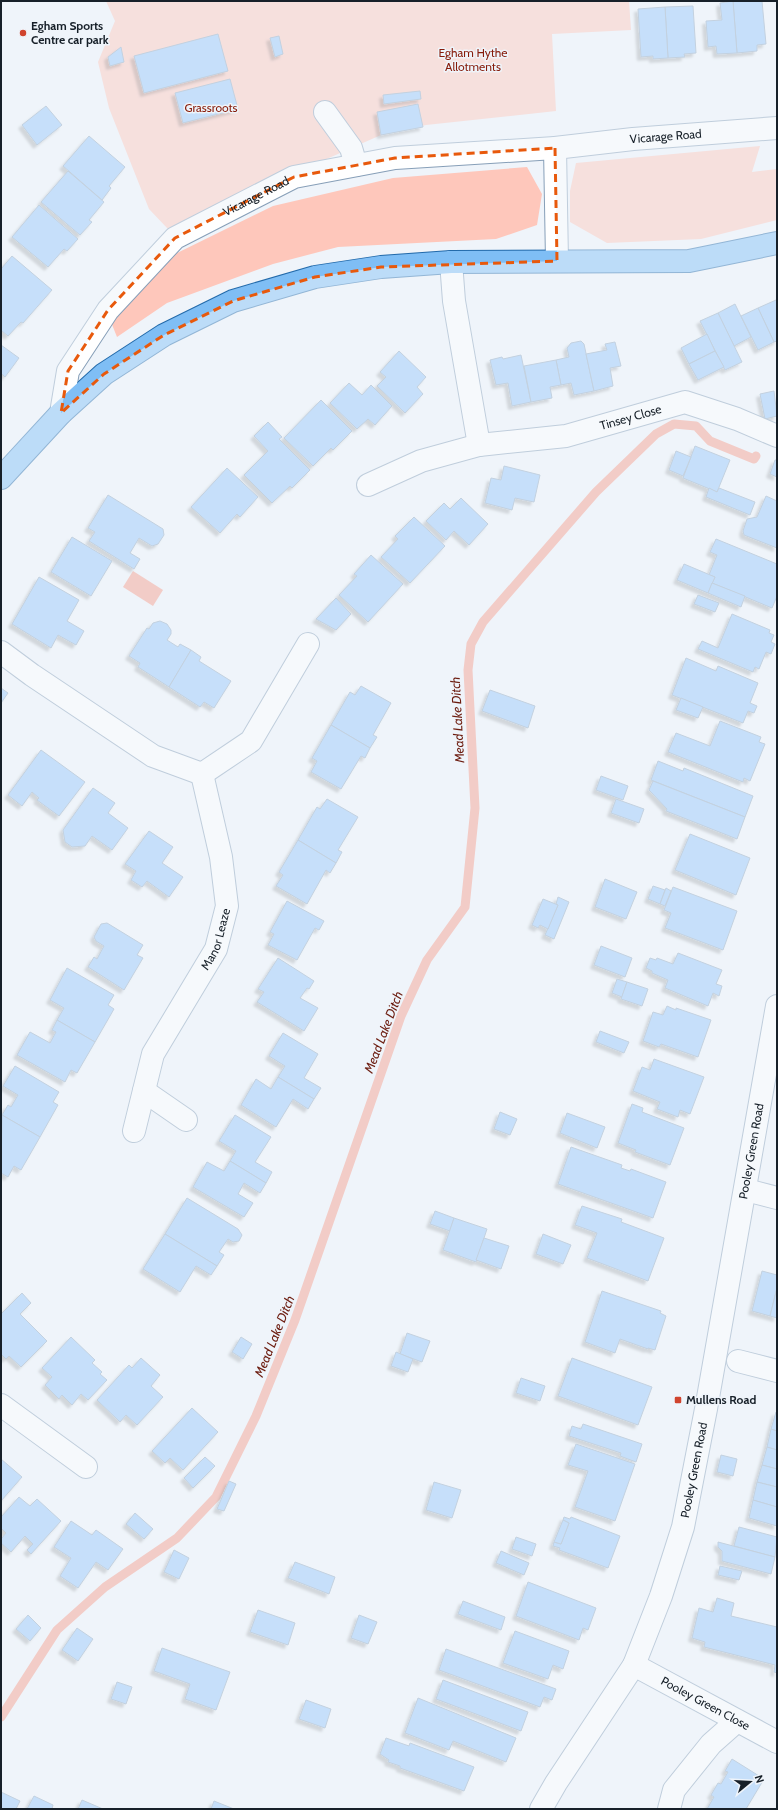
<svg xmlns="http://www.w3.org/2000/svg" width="778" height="1810" font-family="Cabin,sans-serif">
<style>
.green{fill:#fec7bb}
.water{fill:#f79b89}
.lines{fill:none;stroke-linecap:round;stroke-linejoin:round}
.stream{stroke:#f79b89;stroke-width:9}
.building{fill:#94c6fb;stroke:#8ea6bf;filter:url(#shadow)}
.minor-casing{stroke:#879fb8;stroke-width:24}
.major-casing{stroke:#236aaa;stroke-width:24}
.minor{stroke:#fff;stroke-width:22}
.major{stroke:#7fbef5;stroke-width:22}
.marked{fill:none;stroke:#e8590c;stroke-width:3;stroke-dasharray:8 5;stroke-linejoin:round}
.poi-dot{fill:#d0442e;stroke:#eff4fa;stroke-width:1.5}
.labels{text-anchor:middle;stroke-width:3;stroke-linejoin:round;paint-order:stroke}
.poi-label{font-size:12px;font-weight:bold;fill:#172029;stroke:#eff4fa;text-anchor:start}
.park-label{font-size:12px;fill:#871c0b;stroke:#eff4fa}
.street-label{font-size:12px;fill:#172029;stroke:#eff4fa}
.water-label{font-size:13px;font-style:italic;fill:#6c1c0f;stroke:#eff4fa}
</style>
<defs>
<filter id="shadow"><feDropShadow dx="-3.5" dy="3.5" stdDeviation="1" flood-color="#0004"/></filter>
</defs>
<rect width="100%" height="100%" fill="#eff4fa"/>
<g class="green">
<path d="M106,1H629L631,30L552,34L556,111L426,125L381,135L168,229L149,209L109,108L98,62L115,21Z"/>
<path d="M760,146L752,172L777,169V220L701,239L607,243L570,222V191L576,163Z"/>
<path d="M527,167L542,194L537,225L496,239L338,247L273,264L167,303L117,337L111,322L173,255L273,206L393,178Z"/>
</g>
<path class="water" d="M133,571L163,590L153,606L123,587Z"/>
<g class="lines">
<path class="stream" d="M1,1717L57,1630L105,1587L177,1538L216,1497L256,1416L295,1320L401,1016L427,960L465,907L475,808L468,670L471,644L483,622L596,492L656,434L674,424L696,426L710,441L754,459L756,456"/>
</g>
<g class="building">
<path d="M733,1H762L766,44L757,45V51L737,53Z"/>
<path d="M733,1L737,53L717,54L716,46L708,47L706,21L722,20L720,3Z"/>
<path d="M693,6L696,53L684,54L685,57L668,58L665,7Z"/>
<path d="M665,7L668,58L653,59V56L641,57L638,9Z"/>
<path d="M218,34L228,71L144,93L134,56Z"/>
<path d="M279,36L283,54L275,57L270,38Z"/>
<path d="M121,47L124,62L110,66L108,57Z"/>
<path d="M230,79L238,109L183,123L175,93Z"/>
<path d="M420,91L421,99L384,104L383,95Z"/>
<path d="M418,104L423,127L381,135L377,112Z"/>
<path d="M46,106L62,125L37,145L22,125Z"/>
<path d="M89,136L125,167L109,186L111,188L102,200L63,166Z"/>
<path d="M68,171L104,202L89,220L92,222L80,235L41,202Z"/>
<path d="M39,205L78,239L67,251L64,249L48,267L12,237Z"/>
<path d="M12,256L52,290L23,323L21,322L8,336L2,331L1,332V269Z"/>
<path d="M776,300L777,303V341L774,342L758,308Z"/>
<path d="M735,304L751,337L734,346L718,313Z"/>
<path d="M758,308L774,342L758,350L741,316Z"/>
<path d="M718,313L742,362L725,370L700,321Z"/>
<path d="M707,334L715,351L689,364L681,348Z"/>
<path d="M581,341L584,344L594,391L574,395L571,383L561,385L556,360L569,357L567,348L571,343Z"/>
<path d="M615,342L621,366L610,368L613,386L594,391L586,354L607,350L605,344Z"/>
<path d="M1,345L19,358L5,377L1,373Z"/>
<path d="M399,351L426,377L417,387L423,394L405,413L377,386L386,377L380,372Z"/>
<path d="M715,351L724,367L698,380L689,364Z"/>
<path d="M521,355L531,402L512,406L508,383L496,385L490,360L502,357L503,359Z"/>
<path d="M556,360L561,385L550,387L552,398L531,402L524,366Z"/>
<path d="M349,383L362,395L371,385L392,406L375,425L368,419L357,429L330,403Z"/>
<path d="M774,391L777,416L765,419L760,394Z"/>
<path d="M321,400L352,431L333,450L331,448L313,466L284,438Z"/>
<path d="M268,422L282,437L279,439L310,470L292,488L290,486L272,503L244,475L268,451L254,436Z"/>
<path d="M695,446L730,460L717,492L683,478Z"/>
<path d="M676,451L691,457L683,476L669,470Z"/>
<path d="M775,460H777V477L770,474Z"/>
<path d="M504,466L540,475L534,502L515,498L512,510L485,503L491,478L501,480Z"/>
<path d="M227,468L258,497L240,517L237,514L220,533L191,507Z"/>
<path d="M709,488L717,492L719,488L755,502L750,515L706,497Z"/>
<path d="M108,495L163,529L164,535L158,544L152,546L139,538L130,553L140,559L134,569L89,541L95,532L88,528Z"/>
<path d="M766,496L777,501V548L744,535L743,531L747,519L757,517Z"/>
<path d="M461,498L488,524L469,545L454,531L446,540L426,521L444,503L450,509Z"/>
<path d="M414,517L445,546L410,583L381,557L398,539L395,536Z"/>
<path d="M72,537L112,561L91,596L51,572Z"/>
<path d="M716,539L777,564V596L772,608L712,583L715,577L709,575L717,555L710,552Z"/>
<path d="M371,555L403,584L368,622L339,595L357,576L354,574Z"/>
<path d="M684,564L715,577L708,593L677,580Z"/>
<path d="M39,577L79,600L67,621L84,631L76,645L58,635L51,648L12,624Z"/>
<path d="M712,583L745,596L741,607L708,593Z"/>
<path d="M698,595L719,603L715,612L694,604Z"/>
<path d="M336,598L351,614L336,630L316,619Z"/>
<path d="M732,614L770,630L769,633L774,635L771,642L775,644L771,654L766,652L759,669L755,667L753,672L698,649L702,641L718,648Z"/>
<path d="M160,621L167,624L171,630V634L167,640L178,647L180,644L191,650L169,687L138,667L140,663L129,656L147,628L149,629L153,623Z"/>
<path d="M191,650L201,657L199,661L231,681L214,708L204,702L200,707L169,687Z"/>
<path d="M686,658L716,671L718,666L758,683L750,703L757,706L754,713L748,711L743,723L672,695Z"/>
<path d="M361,686L391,703L373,735L377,737L370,748L331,725L350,692L355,695Z"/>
<path d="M1,688L8,693L1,703Z"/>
<path d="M490,690L535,706L528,728L482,711Z"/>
<path d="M681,698L703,707L698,718L676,710Z"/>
<path d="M720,721L761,737L759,742L765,744L750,781L744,778L743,782L668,752L676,733L710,746Z"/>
<path d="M331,725L370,748L365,758L361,756L341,789L311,772L317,761L312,758Z"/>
<path d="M41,750L85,782L59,816L37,800L39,798L32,792L22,806L8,795Z"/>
<path d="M658,761L683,771L684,768L753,796L745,817L651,780Z"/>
<path d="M601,776L628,786L623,800L596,790Z"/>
<path d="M653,781L745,817L737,839L666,811L667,809L649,790Z"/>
<path d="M93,788L115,803L108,813L128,828L112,850L92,836L85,846L72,847L65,842L63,830Z"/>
<path d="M327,799L358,817L338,850L342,852L336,863L298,840L317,807L320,809Z"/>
<path d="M616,799L644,809L639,823L611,813Z"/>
<path d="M149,831L173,847L162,863L183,877L169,897L147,881L142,887L131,880L136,871L125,864Z"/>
<path d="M690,834L750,858L736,895L675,870Z"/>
<path d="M298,840L336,863L330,873L326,870L307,904L276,886L283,875L279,872Z"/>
<path d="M605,879L637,892L626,919L595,907Z"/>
<path d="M653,886L665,890L660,904L648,899Z"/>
<path d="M673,887L737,911L723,950L665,928L671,913L664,910Z"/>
<path d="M666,888L671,891L665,906L660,904Z"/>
<path d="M558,897L569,902L554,939L545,935L558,905L556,904Z"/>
<path d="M543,899L558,905L548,929L540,925L538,928L532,925Z"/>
<path d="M287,901L324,921L319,930L315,928L297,960L268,945L274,934L270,932Z"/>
<path d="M107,923L143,945L137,955L143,958L124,990L88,967L94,957L97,959L104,946L96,941L94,937L101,924Z"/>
<path d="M601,946L632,958L625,977L594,965Z"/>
<path d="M678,953L722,970L716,984L722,986L719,996L713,993L708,1006L665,988L668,980L652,973V971L646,968L650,958L656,960L657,958L673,964Z"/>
<path d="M278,958L314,981L309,989L307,988L300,998L318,1008L304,1031L257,1002L264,992L258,989Z"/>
<path d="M67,968L114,995L108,1005L114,1009L95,1042L57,1020L64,1008L50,1000Z"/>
<path d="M617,979L627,982L622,997L612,993Z"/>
<path d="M627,982L648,989L642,1006L621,999Z"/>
<path d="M667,1006L676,1010V1008L711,1020L698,1057L661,1044L659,1047L643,1041L653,1012L663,1015Z"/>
<path d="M57,1020L95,1042L77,1073L71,1070L65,1082L17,1055L30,1032L50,1043L56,1032L52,1030Z"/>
<path d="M600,1031L629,1042L624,1053L596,1042Z"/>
<path d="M283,1033L318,1054L304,1078L321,1088L314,1099L278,1077L285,1066L269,1056Z"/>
<path d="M654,1059L704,1077L690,1114L680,1110L678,1117L657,1109L660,1102L633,1091L642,1067L650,1070Z"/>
<path d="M15,1066L59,1092L53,1102L58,1105L40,1137L2,1115L8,1105L11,1107L18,1095L3,1086Z"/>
<path d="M278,1077L314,1099L308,1109L293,1099L276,1127L241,1105L256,1079L271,1089Z"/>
<path d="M632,1104L643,1108L642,1112L684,1128L670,1165L635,1152L636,1150L618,1143Z"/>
<path d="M500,1112L517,1119L510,1135L494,1129Z"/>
<path d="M567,1113L605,1127L597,1148L560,1133Z"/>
<path d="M2,1115L40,1137L21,1170L14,1166L8,1177L1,1173Z"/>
<path d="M235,1115L271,1137L255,1162L272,1172L266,1183L230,1161L236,1151L219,1141Z"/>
<path d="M571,1147L622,1165L621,1168L630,1171L631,1169L666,1182L653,1218L558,1184Z"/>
<path d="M230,1161L266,1183L260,1193L244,1183L238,1194L253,1203L244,1217L193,1187L207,1162L224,1171Z"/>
<path d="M187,1198L238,1229L242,1235L239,1241L233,1242L228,1239L219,1252L224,1255L217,1266L165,1234Z"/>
<path d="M582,1206L622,1219L621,1222L664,1238L648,1281L587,1258L597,1233L575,1225Z"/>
<path d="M435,1211L454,1218L450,1231L430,1224Z"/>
<path d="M454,1218L487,1229L476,1262L443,1250Z"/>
<path d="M165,1234L217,1266L211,1275L196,1266L180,1292L143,1269Z"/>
<path d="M543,1234L571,1245L563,1264L536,1254Z"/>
<path d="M484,1238L509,1246L501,1269L476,1260Z"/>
<path d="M762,1271L777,1275V1288L770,1316L752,1311Z"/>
<path d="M777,1288V1318L770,1316Z"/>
<path d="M602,1291L661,1311L660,1313L666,1316L655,1350L648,1348V1349L620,1339L615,1353L585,1342Z"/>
<path d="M22,1293L31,1303L20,1314L47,1341L21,1367L9,1356L6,1359L1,1354V1314Z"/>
<path d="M407,1333L430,1341L422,1362L400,1354Z"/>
<path d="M71,1337L95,1360L92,1363L102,1372L100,1374L107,1380L88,1400L81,1394L72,1405L62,1395L59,1399L45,1385L52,1377L42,1368Z"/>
<path d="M241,1337L252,1344L243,1359L232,1352Z"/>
<path d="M396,1352L413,1359L408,1372L391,1366Z"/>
<path d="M141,1358L160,1375L151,1386L163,1397L137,1425L126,1415L120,1422L97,1400L129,1365L132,1368Z"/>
<path d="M572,1358L652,1387L638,1425L558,1396Z"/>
<path d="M521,1378L545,1386L540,1401L516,1393Z"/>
<path d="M192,1408L218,1432L183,1470L170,1458L165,1463L152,1451Z"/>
<path d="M776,1412H777V1431L771,1429Z"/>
<path d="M583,1424L642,1444L636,1462L620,1456L621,1453L569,1436L572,1426L581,1429Z"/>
<path d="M771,1429L777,1431V1450L767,1447Z"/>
<path d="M576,1444L635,1464L615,1521L575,1507L588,1471L568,1465Z"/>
<path d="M767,1447L777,1450V1469L762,1465Z"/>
<path d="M721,1455L737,1459L733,1476L717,1472Z"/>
<path d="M205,1457L215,1466L193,1488L184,1478Z"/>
<path d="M1,1459L22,1477L1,1501Z"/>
<path d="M762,1465L777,1469V1487L757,1482Z"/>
<path d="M229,1481L236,1484L224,1511L217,1509Z"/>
<path d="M434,1482L461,1490L452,1518L426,1510Z"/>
<path d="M757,1482L777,1487V1507L753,1500Z"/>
<path d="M19,1497L30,1506L37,1499L61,1521L31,1554L27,1550L33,1544L25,1536L11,1552L1,1543V1539L6,1533L1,1528V1517Z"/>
<path d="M753,1500L777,1507V1526L749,1518Z"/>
<path d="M135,1513L153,1529L144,1539L126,1524Z"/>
<path d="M564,1517L570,1519L571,1517L620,1536L608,1568L559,1550L560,1548L553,1546L554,1542L561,1544L569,1523L563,1520Z"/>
<path d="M563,1520L569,1523L561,1544L554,1542Z"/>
<path d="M71,1521L92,1535L96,1530L123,1549L108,1570L96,1562L78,1588L60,1576L71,1558L54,1547Z"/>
<path d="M739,1527L777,1537L775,1557L734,1546Z"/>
<path d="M516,1537L536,1544L532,1556L512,1549Z"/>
<path d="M718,1542L775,1557L771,1574L722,1561V1551L718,1547Z"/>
<path d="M174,1550L189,1558L179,1579L164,1572Z"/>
<path d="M501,1551L529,1563L524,1575L496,1563Z"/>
<path d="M295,1562L335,1577L329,1594L288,1578Z"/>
<path d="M720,1566L742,1571L739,1580L718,1575Z"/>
<path d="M528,1582L596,1608L588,1630L583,1628L579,1640L516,1616Z"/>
<path d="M717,1598L734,1603L731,1616L777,1627V1673L774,1672L775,1665L704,1647L705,1642L692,1638L699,1608L713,1612Z"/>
<path d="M463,1601L505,1617L501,1630L458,1614Z"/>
<path d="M258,1610L295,1623L288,1645L250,1632Z"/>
<path d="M28,1615L41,1628L30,1641L16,1629Z"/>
<path d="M359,1615L377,1622L368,1644L351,1638Z"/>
<path d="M77,1628L93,1639L78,1661L62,1650Z"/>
<path d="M515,1631L569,1651L563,1669L553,1665L548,1679L503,1663Z"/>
<path d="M162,1648L230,1672L216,1710L185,1699L190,1684L154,1671Z"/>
<path d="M446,1649L556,1689L552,1700L544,1697L540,1707L439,1670Z"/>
<path d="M443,1680L528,1712L521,1731L436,1699Z"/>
<path d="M117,1682L132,1687L126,1704L111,1699Z"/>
<path d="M418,1698L516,1738L506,1762L453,1741L449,1750L405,1733Z"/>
<path d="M306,1700L331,1709L325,1728L299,1719Z"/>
<path d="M386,1738L409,1746L410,1743L474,1767L464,1791L400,1768V1766L388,1762L389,1760L380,1754Z"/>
<path d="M732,1759L764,1779L746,1809H707L714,1797L711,1795L718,1783L721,1784L728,1772L725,1771Z"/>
<path d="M1,1792L20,1801L16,1809H1Z"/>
<path d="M34,1796L53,1805L52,1809H27Z"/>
<path d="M82,1800L103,1809H78Z"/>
<path d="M214,1801L234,1809H211Z"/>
</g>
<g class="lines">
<defs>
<g id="minor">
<path d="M325,112L351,148L356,165"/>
<path d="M555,148L557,261"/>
<path id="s1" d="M451,262L454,301L479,445L566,436L685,402L737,419L777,436"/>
<path id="s2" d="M61,413L68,371L108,310L175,238L294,177L395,158L555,148L633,139L777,128"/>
<path d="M368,485L421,461L479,445"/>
<path d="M1,652L32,675L153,756L202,774L251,741L308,644"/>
<path d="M144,1091L186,1120"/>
<path id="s3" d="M134,1131L153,1054L216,949L227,906L221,857L202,774"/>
<path d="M746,1190L777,1198"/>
<path d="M738,1361L777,1371"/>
<path d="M1,1405L86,1467"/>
<path id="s4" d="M634,1665L777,1742"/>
<path id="s5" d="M541,1809L556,1783L634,1665L661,1596L683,1527L706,1409L777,1006"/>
<path d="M669,1809L674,1790L711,1744L737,1721"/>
</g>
<path id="major" d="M1,478L61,413L104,374L164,335L233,301L315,277L381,267L451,262L689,261L777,243"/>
</defs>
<use href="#minor" class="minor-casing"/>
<use href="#major" class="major-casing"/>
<use href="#minor" class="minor"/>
<use href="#major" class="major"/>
</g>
<path d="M0 0H778V1810H0ZM555,148L557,261L381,267L315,277L233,301L164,335L104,374L61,413L68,371L108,310L175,238L294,177L395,158Z" fill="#eff4fa" fill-opacity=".55" fill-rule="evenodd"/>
<path class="marked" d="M555,148L557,261L381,267L315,277L233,301L164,335L104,374L61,413L68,371L108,310L175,238L294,177L395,158Z"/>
<g class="poi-dot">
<circle cx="23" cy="33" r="4"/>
<rect x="674" y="1396" width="8" height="8" rx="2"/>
</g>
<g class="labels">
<g class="poi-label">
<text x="31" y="30">Egham Sports<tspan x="31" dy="14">Centre car park</tspan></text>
<text x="686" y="1404">Mullens Road</text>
</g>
<g class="park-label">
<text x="473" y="57">Egham Hythe<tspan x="473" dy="14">Allotments</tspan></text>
<text x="211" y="112">Grassroots</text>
</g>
<g class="street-label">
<text dy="4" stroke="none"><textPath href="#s2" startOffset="722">Vicarage Road</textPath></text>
<text dy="4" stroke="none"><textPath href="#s2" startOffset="305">Vicarage Road</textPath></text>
<text dy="4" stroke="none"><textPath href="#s1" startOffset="340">Tinsey Close</textPath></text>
<text dy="4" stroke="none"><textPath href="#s3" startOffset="211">Manor Leaze</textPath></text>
<text dy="4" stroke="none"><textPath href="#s5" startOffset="700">Pooley Green Road</textPath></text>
<text dy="4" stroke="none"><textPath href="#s5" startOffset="376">Pooley Green Road</textPath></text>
<text dy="4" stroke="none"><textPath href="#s4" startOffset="81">Pooley Green Close</textPath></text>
</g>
<g class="water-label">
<text transform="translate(457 720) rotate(-93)" y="5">Mead Lake Ditch</text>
<text transform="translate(383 1032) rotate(-69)" y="5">Mead Lake Ditch</text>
<text transform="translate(274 1336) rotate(-68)" y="5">Mead Lake Ditch</text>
</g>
</g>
<rect width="778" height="1810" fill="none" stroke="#172029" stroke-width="4"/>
<g transform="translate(750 1782) rotate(72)" stroke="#eff4fa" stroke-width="3" paint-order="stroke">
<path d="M0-3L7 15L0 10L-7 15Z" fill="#172029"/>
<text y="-6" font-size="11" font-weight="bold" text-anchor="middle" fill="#172029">N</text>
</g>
</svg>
